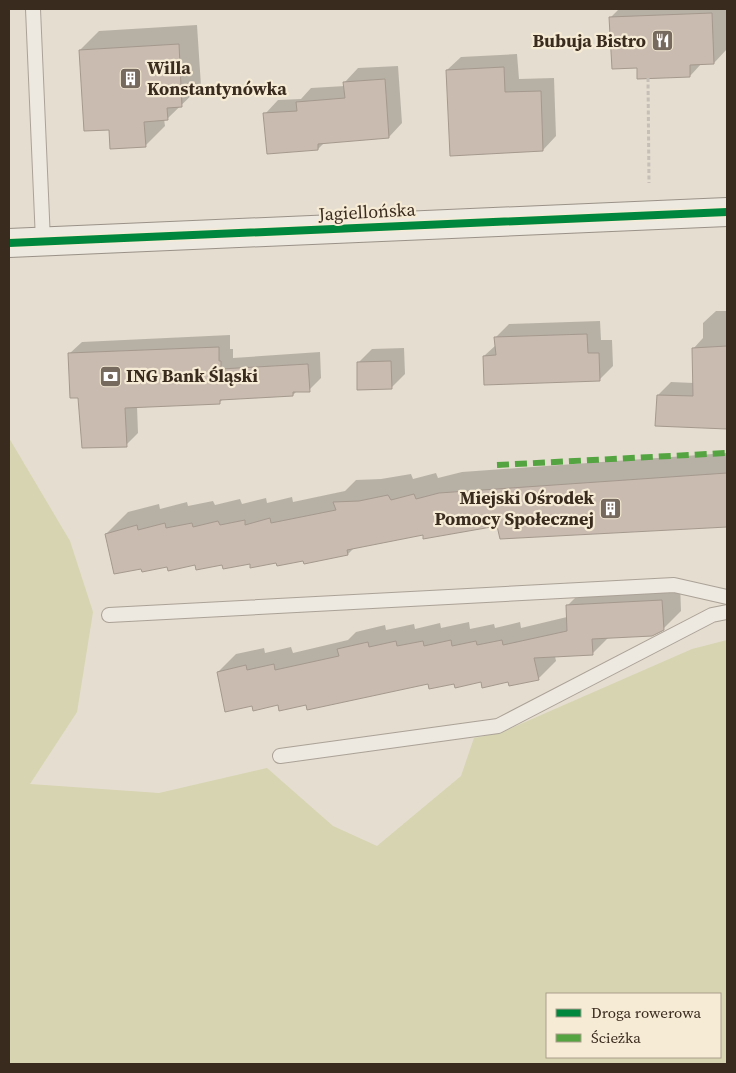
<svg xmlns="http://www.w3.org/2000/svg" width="736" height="1073" font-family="'Source Serif 4',serif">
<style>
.green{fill:#d6d4b1;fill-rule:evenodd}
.shadow{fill:#0003}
.building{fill:#c9bbb0;stroke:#a5998e}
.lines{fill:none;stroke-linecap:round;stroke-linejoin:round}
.lane-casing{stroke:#aba297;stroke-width:16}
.secondary-casing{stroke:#9a9288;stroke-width:30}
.path{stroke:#c6bfb7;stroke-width:3;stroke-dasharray:4 2.5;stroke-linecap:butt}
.lane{stroke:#ede8e0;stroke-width:14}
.secondary{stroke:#ede8e0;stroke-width:28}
.quiet{stroke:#54a441;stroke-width:6;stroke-dasharray:12 6;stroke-linecap:butt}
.cycleway-casing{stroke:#f6ebd5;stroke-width:11}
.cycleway{stroke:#00873e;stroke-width:8}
.labels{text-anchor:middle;stroke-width:4.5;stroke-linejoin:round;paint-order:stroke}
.poi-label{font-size:18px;font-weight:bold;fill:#3a2b1f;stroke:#f6ebd5;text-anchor:end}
.street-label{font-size:18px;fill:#3a2b1f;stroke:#f6ebd5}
</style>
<rect width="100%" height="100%" fill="#e5ddcf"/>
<path class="green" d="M9,438L70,541L93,612L77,712L30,784L159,793L267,768L333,826L377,846L461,776L474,738L500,733L692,649L727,640V1064H9ZM547,994H720V1057H547Z"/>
<g class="shadow">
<path d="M619,9H727V49L714,63H702L690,76L638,66L610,18Z"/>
<path d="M197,25L201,86L167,119H164L165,126L145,146L110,129L80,50L99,31Z"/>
<path d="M517,54L519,79L554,78L556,136L543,150L447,70L461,57Z"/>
<path d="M398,66L402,123L389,137L325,142L318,149L265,114L278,100L301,99L311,88L345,86V82L358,68Z"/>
<path d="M716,311H727V427L657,425L658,395L671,382L694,383L693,349L703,338V323Z"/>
<path d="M600,321L601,340H612L613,366L599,380L484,356L496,345L495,338L509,324Z"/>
<path d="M230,335V349H233V358L320,352L321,378L309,390L297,391L293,395L223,399L219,403L137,406L138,433L126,445L80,396L69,354L82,342Z"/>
<path d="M404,348L405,374L391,388L358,363L372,349Z"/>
<path d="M727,453V525L501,538L498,524L424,534L355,547L348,554L304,559L168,565L106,534L128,512L159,504L160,509L187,502L188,506L213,501L215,505L240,499L242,504L266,498L267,503L292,497L293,502L345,491L356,480L381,479L411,474L413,479L436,473L438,478L462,472Z"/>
<path d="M680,583L681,611L663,629L609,637L592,654L555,656L556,661L538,679L429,682L307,704L253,705L218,672L236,654L264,648L265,653L291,647L293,653L348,640L356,632L385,625L386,630L414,624L415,629L440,623L441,628L469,622L470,629L494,624L495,628L520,622L521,628L567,617V606L585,588Z"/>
</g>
<g class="building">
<path d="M712,13L714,64L690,65V77L637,79V68L612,69L609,17Z"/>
<path d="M179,44L182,107L167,108L168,120L144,122L146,147L110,149L109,130L84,131L79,50Z"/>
<path d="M504,67L505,92L541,91L543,151L450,156L446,70Z"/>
<path d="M385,79L389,138L318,144V150L267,154L263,113L297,111L296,102L345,98L343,82Z"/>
<path d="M587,334L588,353H599L600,381L484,385L483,356L496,355L494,337Z"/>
<path d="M727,346V429L655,426L657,395L693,396L692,348Z"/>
<path d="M219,347V361H221V369L308,364L310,392H293V396L220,400V404L125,408L127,447L82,448L78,398H70L68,353Z"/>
<path d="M391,361L392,389L357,390V362Z"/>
<path d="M727,473V527L500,539L497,526L423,539V535L347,550L348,555L304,564L303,561L277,566L276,563L250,568V564L223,569L222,565L196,570L195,565L168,571L167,567L142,572L141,569L114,574L105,534L137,525L138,530L165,523L166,528L192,523L193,527L218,521L220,525L245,520V525L270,518L271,523L336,510L333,502L359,501L388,495L391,500L414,494L416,499L439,493Z"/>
<path d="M662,600L664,630L652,636L592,639L593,655L534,658L539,680L509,686L508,682L482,688L481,682L455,688L454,684L429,689L428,684L307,710L306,705L279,711L278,705L253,711L252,706L225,712L217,672L246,665L247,670L274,664L275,670L339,656L337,649L368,642L369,647L396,641L397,646L423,641L424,646L451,640L452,646L476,641L477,645L502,640L503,645L567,631L566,605Z"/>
</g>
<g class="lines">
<defs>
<g id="lane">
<path d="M33,9L43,241"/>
<path d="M109,615L674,585L727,597"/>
<path d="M280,756L498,726L712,615L727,612"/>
</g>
<path id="secondary" d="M9,243L727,212"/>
</defs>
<use href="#lane" class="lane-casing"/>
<use href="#secondary" class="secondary-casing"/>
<path class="path" d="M648,78L649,183"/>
<use href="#lane" class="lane"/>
<use href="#secondary" class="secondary"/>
<path class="quiet" d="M497,465L727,453"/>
<defs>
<path id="cycleway" d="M9,243L727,212"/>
</defs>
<use href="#cycleway" class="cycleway-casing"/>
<use href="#cycleway" class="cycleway"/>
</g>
<defs>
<symbol id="restaurant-square" viewBox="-11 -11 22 22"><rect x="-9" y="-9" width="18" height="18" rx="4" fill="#76695d" stroke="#f6ebd5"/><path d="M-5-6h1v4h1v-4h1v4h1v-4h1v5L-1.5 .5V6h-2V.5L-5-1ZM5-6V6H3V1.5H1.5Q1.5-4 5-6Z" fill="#fff"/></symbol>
<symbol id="building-square" viewBox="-11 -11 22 22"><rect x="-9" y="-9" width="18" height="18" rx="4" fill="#76695d" stroke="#f6ebd5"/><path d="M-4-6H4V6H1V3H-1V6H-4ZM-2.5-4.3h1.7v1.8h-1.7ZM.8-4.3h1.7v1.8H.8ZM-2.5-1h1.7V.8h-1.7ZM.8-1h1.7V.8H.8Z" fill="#fff"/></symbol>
<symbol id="bank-square" viewBox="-11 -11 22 22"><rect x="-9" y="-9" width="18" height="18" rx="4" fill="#76695d" stroke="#f6ebd5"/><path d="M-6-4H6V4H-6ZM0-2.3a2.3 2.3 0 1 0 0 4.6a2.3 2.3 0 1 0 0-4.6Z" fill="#fff"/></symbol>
</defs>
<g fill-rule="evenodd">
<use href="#restaurant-square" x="650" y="28" width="25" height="25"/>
<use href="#building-square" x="118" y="66" width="25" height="25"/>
<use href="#bank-square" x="98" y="364" width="25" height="25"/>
<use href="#building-square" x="598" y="496" width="25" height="25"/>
</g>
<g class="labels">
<g class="poi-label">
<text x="646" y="47">Bubuja Bistro</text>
<text x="147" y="74" text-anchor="start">Willa<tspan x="147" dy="21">Konstantynówka</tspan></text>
<text x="126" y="382" text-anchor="start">ING Bank Śląski</text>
<text x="594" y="504">Miejski Ośrodek<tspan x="594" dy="21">Pomocy Społecznej</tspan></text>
</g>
<g class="street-label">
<text transform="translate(367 212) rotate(-3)" y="6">Jagiellońska</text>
</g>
</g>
<rect width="736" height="1073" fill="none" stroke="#3a2b1f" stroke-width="20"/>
<rect x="546" y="993" width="175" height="65" fill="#f6ebd5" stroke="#ab9e8c"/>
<rect x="556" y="1009" width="25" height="8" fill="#00873e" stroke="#ab9e8c"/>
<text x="591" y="1018" font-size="15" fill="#3a2b1f">Droga rowerowa</text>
<rect x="556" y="1034" width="25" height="8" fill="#54a441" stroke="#ab9e8c"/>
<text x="591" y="1043" font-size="15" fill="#3a2b1f">Ścieżka</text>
</svg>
